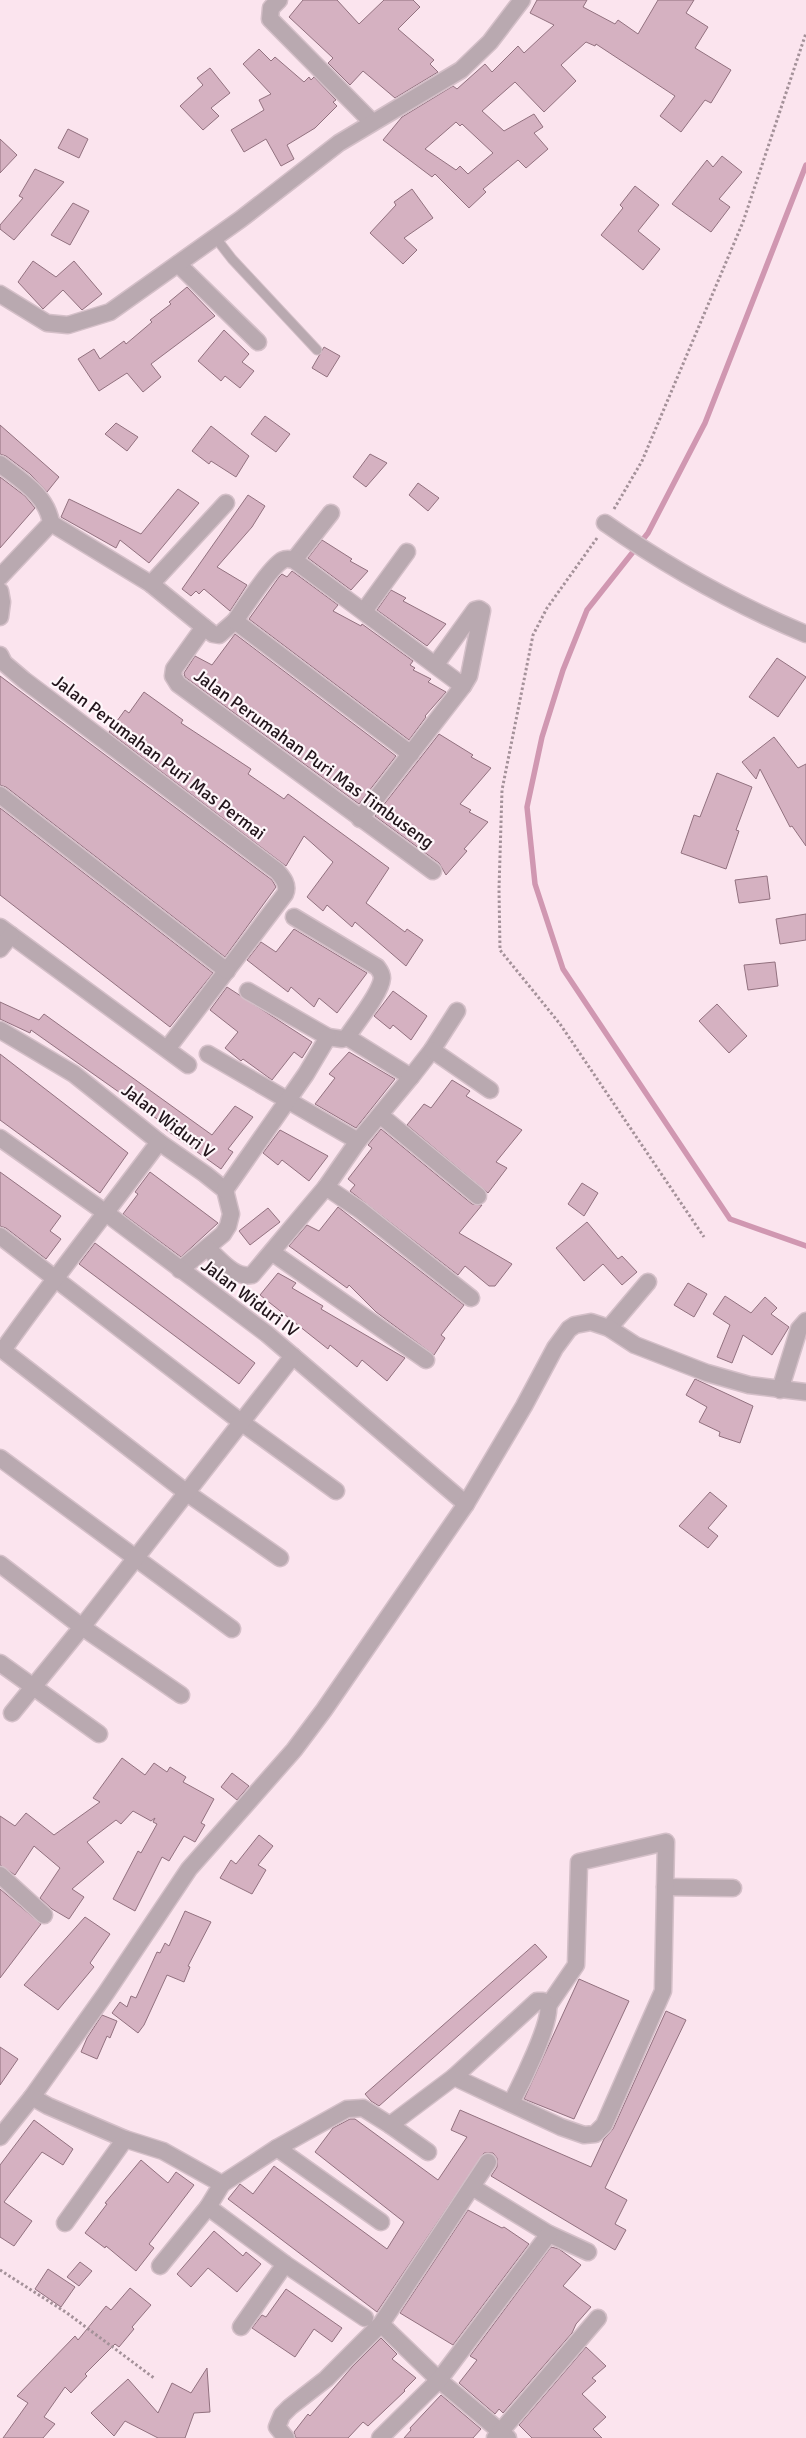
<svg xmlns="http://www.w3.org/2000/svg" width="806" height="2438" font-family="Signika,sans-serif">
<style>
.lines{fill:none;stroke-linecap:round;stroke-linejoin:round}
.stream{stroke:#d097b1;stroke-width:5.5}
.building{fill:#d5b1c1;stroke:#92717f;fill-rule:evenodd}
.lane-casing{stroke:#d4bfc8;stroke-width:11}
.street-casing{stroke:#d4bfc8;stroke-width:19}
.path{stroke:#a49199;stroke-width:3;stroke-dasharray:2.5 2.5;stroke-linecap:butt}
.lane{stroke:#b9a9b0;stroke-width:9}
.street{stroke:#b9a9b0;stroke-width:16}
.labels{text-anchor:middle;stroke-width:4.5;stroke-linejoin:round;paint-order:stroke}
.street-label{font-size:18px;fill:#22151b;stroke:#fef6fa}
</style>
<rect width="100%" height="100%" fill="#fbe4ee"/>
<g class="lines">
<path class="stream" d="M806,165L705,423L648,533L587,610L563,670L542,737L527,807L535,884L563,969L730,1219L806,1246"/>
</g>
<g class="building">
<path d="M303,0H337L359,24L384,0H413L420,7L398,29L434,60L430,64L438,72L395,98L363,71L350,85L328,63L333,58L289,17Z"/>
<path d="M537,0H587L583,7L615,24L618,20L638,34L658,0H694L686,13L708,27L695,48L731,70L711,103L705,100L681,132L660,116L675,96L596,44L595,46L586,42L561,65L576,81L544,112L515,82L482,111L504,131L534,114L543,127L534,133L548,149L526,168L518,160L483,189L486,192L469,208L435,174L432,177L383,140L402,117L453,86L457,89L485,64L492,72L518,46L524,53L554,25L530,13ZM456,122L460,126L462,124L493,153L468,174L460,166L456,170L425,149Z"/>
<path d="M259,49L271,61L275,57L304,82L309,77L311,80L314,77L336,100L333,102L337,106L315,128L287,145L294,159L281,166L266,139L244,152L231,130L264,110L259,100L271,94L243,64Z"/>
<path d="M210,68L230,93L211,108L219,116L203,130L180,106L203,85L197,78Z"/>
<path d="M68,129L88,139L79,158L58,148Z"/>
<path d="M0,139L17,155L0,173Z"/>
<path d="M722,156L742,172L719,199L730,207L711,232L672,204L707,160L713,167Z"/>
<path d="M35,169L64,182L14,240L0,229V225L23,198L19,196Z"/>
<path d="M635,186L659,205L638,231L660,249L643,270L601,235L623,208L620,205Z"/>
<path d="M412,189L433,218L404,238L417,250L403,264L370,233L396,205L394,202Z"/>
<path d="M73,203L89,211L70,245L51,235Z"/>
<path d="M33,261L56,277L74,261L102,294L82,310L63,290L43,309L18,282Z"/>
<path d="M187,287L215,316L151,364L161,377L143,392L127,373L99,391L78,359L94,349L100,359L124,341L126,344L152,322L150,320L171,304L169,302Z"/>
<path d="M224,330L249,354L242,362L254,371L240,388L225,376L221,381L198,361Z"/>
<path d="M324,347L340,356L327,377L312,368Z"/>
<path d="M265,416L290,434L276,452L251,434Z"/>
<path d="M116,423L138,437L127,451L105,434Z"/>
<path d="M0,425L59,477L47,492L30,474L6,456L0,454Z"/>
<path d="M211,426L249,456L236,477L211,461L209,464L192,451Z"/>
<path d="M370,454L387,463L366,487L353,477Z"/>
<path d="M0,477L25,496L35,508L0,548Z"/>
<path d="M418,483L439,498L428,511L409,495Z"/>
<path d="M178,489L199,503L149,563L120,540L116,548L61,517L69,499L141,534Z"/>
<path d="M248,495L265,506L252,527L217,567L247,585L230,611L204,589L199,594L196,591L191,596L182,589Z"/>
<path d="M322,540L352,559L350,561L368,571L351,590L308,558Z"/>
<path d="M292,571L338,605L333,611L361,626L362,624L413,661L410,665L415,668L413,670L431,679L428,682L446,692L425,716L426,717L409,740L249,619L279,577L282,574L287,577Z"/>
<path d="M391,590L406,598L403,601L446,624L427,646L377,610Z"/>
<path d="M235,634L396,756L359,804L185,677L184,673L195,656L212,665Z"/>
<path d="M777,658L806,677L778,717L749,697Z"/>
<path d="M0,676L272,880L276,887L225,957L6,787L0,785Z"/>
<path d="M144,692L183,720L181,723L251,769L248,774L284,799L288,794L389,868L366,903L405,932L407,929L423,940L406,966L355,922L352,927L327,905L323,911L307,897L333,862L304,836L286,866L109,732L125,710L129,713Z"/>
<path d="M439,734L473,755L471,757L491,768L460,804L471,810L469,812L488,822L464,849L467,851L446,875L439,863L375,816Z"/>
<path d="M774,737L798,768L806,764V846L792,826L790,827L760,769L756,779L742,762Z"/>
<path d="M717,773L752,787L736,830L739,831L726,869L681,853L694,815L700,817Z"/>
<path d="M0,808L213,973L170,1027L0,895Z"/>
<path d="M767,876L770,899L739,903L735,880Z"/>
<path d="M806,914V940L780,944L776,919Z"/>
<path d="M294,929L367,973L337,1013L319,998L314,1007L291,987L288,992L247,960L261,942L276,952Z"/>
<path d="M775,962L778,986L748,990L744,965Z"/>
<path d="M227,987L312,1042L302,1058L294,1052L272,1080L243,1059L241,1061L225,1048L238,1032L210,1010Z"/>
<path d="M393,991L427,1016L411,1040L393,1025L390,1029L374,1016Z"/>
<path d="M0,1002L39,1020L44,1014L212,1135L235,1106L253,1117L228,1149L233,1152L221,1169L165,1129L167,1126L31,1030L30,1033L0,1019Z"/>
<path d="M717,1004L747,1036L729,1053L699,1021Z"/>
<path d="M349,1052L395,1079L356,1128L315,1104L335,1078L329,1074Z"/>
<path d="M0,1054L128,1153L100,1193L0,1120Z"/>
<path d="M452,1080L470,1091L466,1096L522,1130L496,1162L507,1168L488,1193L407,1125L424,1104L431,1108Z"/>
<path d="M381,1129L472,1204L482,1205L459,1233L512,1264L495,1286H489L465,1266L458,1275L350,1191L355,1185L348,1179L372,1148L368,1145Z"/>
<path d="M280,1130L328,1156L309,1181L282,1160L278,1165L263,1153Z"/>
<path d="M0,1172L61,1216L50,1231L61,1239L46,1259L6,1228L0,1226Z"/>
<path d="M150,1172L218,1223L181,1257L123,1214L138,1194L135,1192Z"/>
<path d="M582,1183L598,1193L584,1216L568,1204Z"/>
<path d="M338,1207L464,1305L441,1335L445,1338L434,1355L376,1312L349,1285L347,1288L289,1246L307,1225L319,1231Z"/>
<path d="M268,1208L280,1222L250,1245L239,1231Z"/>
<path d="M587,1222L618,1259L622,1256L637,1272L622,1285L603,1264L584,1281L556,1248Z"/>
<path d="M95,1243L255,1363L239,1384L79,1264Z"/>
<path d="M278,1273L296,1283L292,1288L323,1306L321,1309L405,1358L387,1381L362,1360L357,1367L330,1345L328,1349L260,1295Z"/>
<path d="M688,1283L707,1294L694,1317L674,1305Z"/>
<path d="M725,1296L751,1313L765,1297L777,1308L771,1314L789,1327L772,1355L743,1335L732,1363L717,1357L730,1325L713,1314Z"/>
<path d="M695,1379L753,1406L740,1443L719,1436L720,1432L699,1422L707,1407L686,1395Z"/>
<path d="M710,1492L727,1506L708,1528L718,1536L708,1548L679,1526Z"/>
<path d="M122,1758L145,1775L154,1763L167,1772L170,1767L186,1777L183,1782L214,1799L201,1823L205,1825L195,1842L184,1836L169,1861L162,1857L135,1911L113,1899L138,1851L141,1853L157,1824L153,1822L155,1818L151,1821L133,1811L121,1824L116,1820L87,1842L104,1862L72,1889L84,1897L69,1919L52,1909L40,1898L60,1868L34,1846L15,1875L0,1865V1816L15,1826L26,1813L54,1835L100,1802L93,1798Z"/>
<path d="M232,1773L249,1786L237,1800L221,1787Z"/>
<path d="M259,1835L273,1846L258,1865L266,1870L252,1894L220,1878L231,1860L236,1864Z"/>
<path d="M0,1889L41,1924L0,1978Z"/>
<path d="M185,1911L211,1922L188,1966L190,1967L184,1982L167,1975L144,2025L138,2033L112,2013L120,2002L127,2007L131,1996L136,1998L157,1952L160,1953L165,1943L169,1946Z"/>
<path d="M85,1917L110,1934L90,1963L94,1967L58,2010L24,1985Z"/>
<path d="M535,1944L547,1957L379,2106L371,2101L365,2094Z"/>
<path d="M579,1979L629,2001L574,2119L524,2099Z"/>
<path d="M666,2011L686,2020L605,2188L627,2200L615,2224L626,2230L615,2250L491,2176L497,2167V2158L493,2153H484L377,2312L228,2199L240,2184L253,2194L274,2166L387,2249L404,2222L315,2152L333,2128L350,2119H355L438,2180L467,2137L451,2130L460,2110L591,2167L604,2139L613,2129Z"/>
<path d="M102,2015L117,2021L110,2038L107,2036L97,2059L81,2052L87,2038Z"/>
<path d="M0,2047L18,2059L0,2085Z"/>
<path d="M34,2120L73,2149L63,2165L42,2152L4,2202L32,2221L14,2246L0,2237V2165Z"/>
<path d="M141,2160L168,2183L176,2172L194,2185L149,2244L154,2248L136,2271L106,2246L105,2248L85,2233L107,2204L105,2203Z"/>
<path d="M468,2210L502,2228L504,2227L529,2244L453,2345L400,2313Z"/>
<path d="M214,2231L243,2256L246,2252L261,2264L237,2292L208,2268L191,2287L177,2274Z"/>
<path d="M551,2247L559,2249L581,2265L563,2286L591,2307L576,2324L572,2333L503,2413L499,2409L495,2414L459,2383L477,2360L470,2356Z"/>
<path d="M80,2262L92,2271L79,2286L67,2277Z"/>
<path d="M48,2269L75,2287L61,2307L35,2289Z"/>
<path d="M130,2288L151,2305L132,2327L134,2329L119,2347L115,2344L85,2374L87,2376L71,2393L65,2387L44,2417L55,2424L43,2438H3L28,2403L17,2396L75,2336L78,2340L106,2306L111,2310Z"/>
<path d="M286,2289L342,2328L332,2342L314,2329L295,2357L252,2328L262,2315L266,2317Z"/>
<path d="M381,2338L397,2354L392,2359L416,2378L404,2390L405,2391L368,2426L363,2422L348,2438H296L294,2432L308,2414L310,2416L352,2367Z"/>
<path d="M586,2347L606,2366L592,2378L596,2381L582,2394L606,2417L593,2429L602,2438H532L519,2425Z"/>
<path d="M207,2368L210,2412L194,2413L185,2438H158L125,2421L114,2436L91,2413L128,2379L158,2413L172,2383L191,2393Z"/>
<path d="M441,2395L481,2429L473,2438H404L411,2430L410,2428Z"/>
</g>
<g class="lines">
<defs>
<path id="lane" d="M215,237L232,259L317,350"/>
<g id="street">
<path d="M279,0L271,8L270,19L372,122"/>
<path d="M178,264L258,342"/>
<path d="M0,294L47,323L68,325L110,312L241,219L339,143L461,70L490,42L522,0"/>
<path d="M0,464C20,480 47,495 51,523L0,577"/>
<path d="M51,523L151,584L204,627"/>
<path d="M605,523C668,567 736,605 806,634"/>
<path d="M294,560L331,513"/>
<path d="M151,584L226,503"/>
<path d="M0,591L2,602L0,617"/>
<path d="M364,611L407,552"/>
<path d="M235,621L219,635L213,634L204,627L174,669L173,676L178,684L433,871"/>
<path d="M0,655L4,663L24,680L277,871C283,878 289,885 285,894L167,1049"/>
<path d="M411,754L235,621C244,608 271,566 283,560C287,558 290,559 294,560L463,686"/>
<path d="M0,795L227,971"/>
<path d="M360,819L463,686L469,676L482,611L479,609L475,610L436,664"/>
<path d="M0,927L188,1065"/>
<path d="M0,949L11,935"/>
<path d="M248,991L328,1037L342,1039L347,1037C356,1023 381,993 382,978C382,973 380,971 377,967L294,917"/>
<path d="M0,1030L74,1074L159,1142L205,1174L225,1190L231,1214L228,1226L223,1234L180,1270"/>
<path d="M347,1037L411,1077L432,1050L457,1011"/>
<path d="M432,1050L490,1090"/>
<path d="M208,1054L358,1141"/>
<path d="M380,1115L478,1196"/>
<path d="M0,1138L106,1213L267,1334L466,1504"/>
<path d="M326,1187L358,1141L411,1077"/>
<path d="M225,1190L306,1074L328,1037"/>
<path d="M0,1236L241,1422L336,1491"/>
<path d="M207,1248C219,1258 234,1279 252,1275L326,1187L360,1210L471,1298"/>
<path d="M273,1253L426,1360"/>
<path d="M609,1328L648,1282"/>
<path d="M0,1348L187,1493L280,1558"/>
<path d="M3,1350C53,1279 107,1212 159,1142"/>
<path d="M780,1390L799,1329L806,1321"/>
<path d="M0,1458L232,1629"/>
<path d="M0,1564L82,1627L293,1356"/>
<path d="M0,1663L99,1734"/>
<path d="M12,1713L82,1627L181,1695"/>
<path d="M0,1875L44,1915"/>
<path d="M665,1887L733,1888"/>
<path d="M454,2077L561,2127L584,2135L595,2134L604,2125L663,1991L666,1842L579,1862L576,1965L548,2006"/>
<path d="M32,2097L48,2106L125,2139L163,2151L222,2184L277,2148L347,2109L363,2108L390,2125L454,2077L537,2001H543L548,2005C552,2022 520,2086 511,2103"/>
<path d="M390,2125L428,2152"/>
<path d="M0,2137L32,2097L106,1993L189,1869L294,1750L324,1710L466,1504L524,1406L555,1348L569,1329L575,1325L591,1322L609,1328L635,1345L707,1373L749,1385L806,1392"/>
<path d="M277,2148L381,2222"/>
<path d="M222,2184L208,2207L285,2264L365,2318"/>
<path d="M472,2187L549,2234L588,2252"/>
<path d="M65,2223L125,2139"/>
<path d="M160,2266L208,2207"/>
<path d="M381,2324L439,2380L508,2438"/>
<path d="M241,2327L285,2264"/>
<path d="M286,2438L277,2427L282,2415L290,2407L326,2379L381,2324L488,2162"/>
<path d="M380,2438L439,2380L549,2234"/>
<path d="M495,2438L598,2318"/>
</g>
</defs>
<use href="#lane" class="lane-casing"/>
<use href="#street" class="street-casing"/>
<g class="path">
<path d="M614,509L642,461L743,222L806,33"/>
<path d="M597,538L547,608L533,635L502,790L499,889L500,950L560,1024L704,1237"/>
<path d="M0,2270L67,2313L154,2378"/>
</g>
<use href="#lane" class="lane"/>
<use href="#street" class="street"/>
</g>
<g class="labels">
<g class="street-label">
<text transform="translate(159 757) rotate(37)" y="6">Jalan Perumahan Puri Mas Permai</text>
<text transform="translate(314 759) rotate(36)" y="6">Jalan Perumahan Puri Mas Timbuseng</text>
<text transform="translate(168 1121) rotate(37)" y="6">Jalan Widuri V</text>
<text transform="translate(250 1298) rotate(37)" y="6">Jalan Widuri IV</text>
</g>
</g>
</svg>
